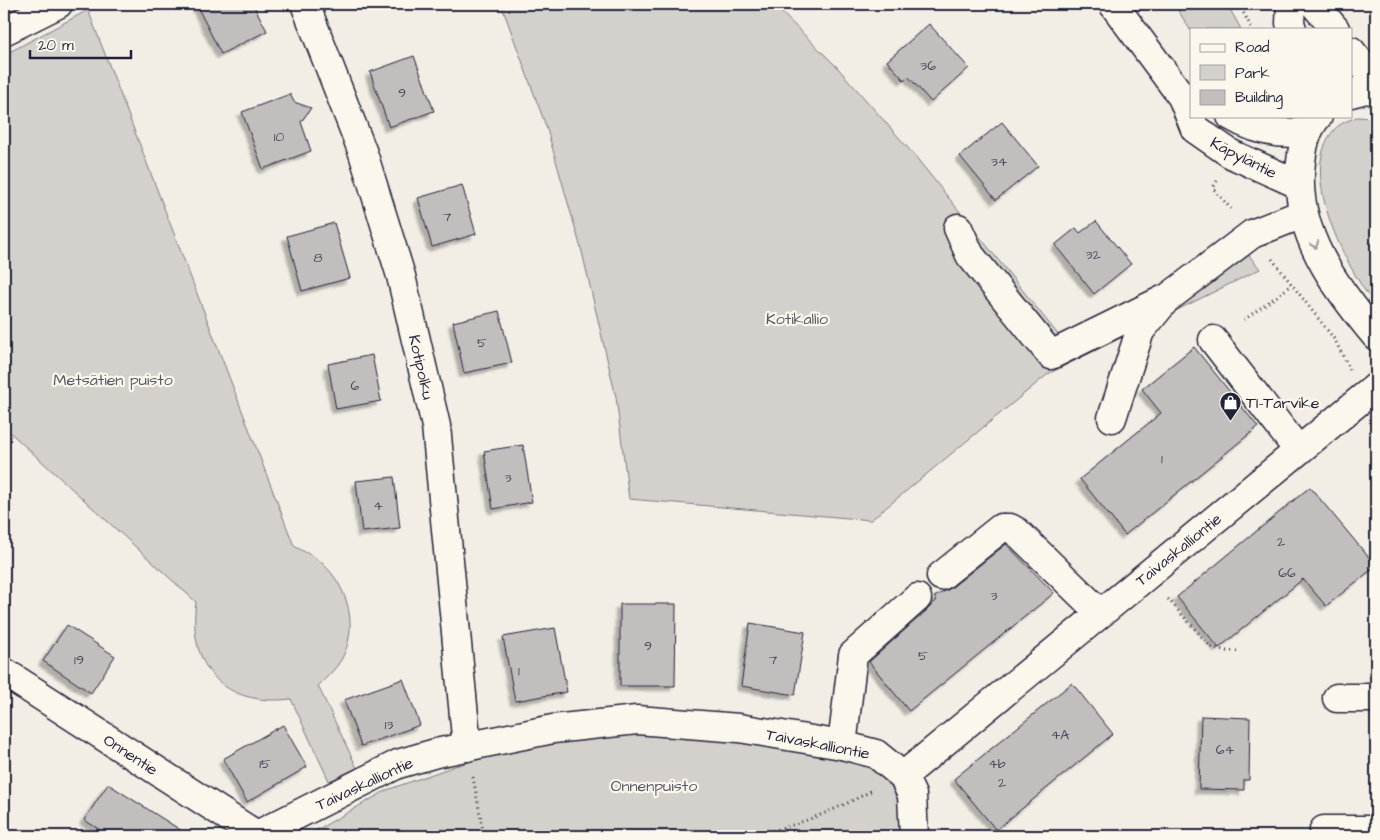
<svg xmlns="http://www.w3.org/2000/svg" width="1380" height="840" font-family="'Architects Daughter',sans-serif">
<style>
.green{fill:#d4d1cc;stroke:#7b7a84}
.building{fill:#c2bebe;stroke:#22223b;filter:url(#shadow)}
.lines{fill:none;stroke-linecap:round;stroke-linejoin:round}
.minor-casing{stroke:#22223b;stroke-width:31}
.major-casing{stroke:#22223b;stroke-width:31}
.path{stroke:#22223b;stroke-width:3;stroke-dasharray:1 4;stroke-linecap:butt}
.minor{stroke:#fbf7ec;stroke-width:28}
.major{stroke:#fbf7ec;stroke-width:28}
.oneway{stroke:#99979c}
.labels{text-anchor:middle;stroke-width:4.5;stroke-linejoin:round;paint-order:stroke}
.number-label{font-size:14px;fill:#4a495c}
.street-label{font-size:16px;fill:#22223b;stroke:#fbf7ec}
.park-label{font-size:16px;fill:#575766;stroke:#fbf7ec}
.poi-label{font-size:16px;fill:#22223b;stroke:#fbf7ec;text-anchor:start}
</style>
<defs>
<filter id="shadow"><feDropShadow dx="-4.5" dy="4.5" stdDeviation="1" flood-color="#0004"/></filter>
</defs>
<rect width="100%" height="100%" fill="#f2eee5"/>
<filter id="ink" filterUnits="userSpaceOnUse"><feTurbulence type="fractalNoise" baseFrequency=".02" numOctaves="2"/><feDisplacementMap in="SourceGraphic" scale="10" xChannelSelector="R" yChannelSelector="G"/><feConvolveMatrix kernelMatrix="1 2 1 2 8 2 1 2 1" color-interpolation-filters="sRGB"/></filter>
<g filter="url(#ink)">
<g class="green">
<path d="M501,4H773L836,66L915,156L1060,337L1179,276L1230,232L1260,269L1048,374L871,520L629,499L616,397L582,252L547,129Z"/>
<path d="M1174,4H1227L1241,29H1191V31Z"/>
<path d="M88,10L294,546C304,552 315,556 323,564C349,588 359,629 341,660C335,670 326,678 318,686L357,768L329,781L291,699C225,707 187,668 196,602L4,427V55Z"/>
<path d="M1357,117L1376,118V306C1347,269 1296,173 1334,130C1340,123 1349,120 1357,117Z"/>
<path d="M649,732C715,737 781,744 846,760C859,763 876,764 885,774C900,791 900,815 901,836H313L315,831L387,790L455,766L526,746L587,735Z"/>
</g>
<g class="building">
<path d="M196,4H253L267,31L221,54Z"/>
<path d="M929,24L969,68L931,102L908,76L904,80L887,61Z"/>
<path d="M414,56L434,111L389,127L370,72Z"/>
<path d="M290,94L294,102L311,108L301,122L311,151L263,169L242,112Z"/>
<path d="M1002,122L1038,166L996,200L960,156Z"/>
<path d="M462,185L476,234L432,247L418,198Z"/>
<path d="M1096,221L1131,264L1094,294L1055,245L1076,228L1080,233Z"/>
<path d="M334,223L350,278L302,291L287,236Z"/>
<path d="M499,311L512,363L464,373L453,322Z"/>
<path d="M1194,347L1258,427L1125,535L1080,479L1161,413L1142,389Z"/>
<path d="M372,355L381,401L336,409L328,364Z"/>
<path d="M523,445L532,502L493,509L484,451Z"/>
<path d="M394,477L400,528L362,532L356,481Z"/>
<path d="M1310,487L1376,566L1326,606L1303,579L1219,648L1177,597Z"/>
<path d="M1006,544L1054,593L909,711L869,662L927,610L937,600L934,597L951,588Z"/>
<path d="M620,604H676L675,686H620Z"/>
<path d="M750,623L805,632L795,695L741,686Z"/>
<path d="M67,625L115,656L91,693L43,661Z"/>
<path d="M555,628L567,692L515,701L503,637Z"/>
<path d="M403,679L420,725L361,746L344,700Z"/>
<path d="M1072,683L1113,734L996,830L954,779Z"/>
<path d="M1201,716L1250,718L1249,780H1244V790L1199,789Z"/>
<path d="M283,725L307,767L247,802L223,759Z"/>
<path d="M108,784L190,836H110L84,820Z"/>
</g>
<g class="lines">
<defs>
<g id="minor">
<path d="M305,4L363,153L401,276L436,426L467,747"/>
<path d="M1113,4L1182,97L1195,129L1231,154L1298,184"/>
<path d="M4,31L58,4"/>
<path d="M1231,116C1256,131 1280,136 1308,131"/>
<path d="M958,228L970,255L1051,355L1169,297L1252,234L1302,214"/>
<path d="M1213,340L1298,450"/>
<path d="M1112,418L1140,331L1163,303"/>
<path d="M941,576L1001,528H1010L1017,532L1099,612"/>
<path d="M4,672L258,836"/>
<path d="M1337,698H1376"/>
<path d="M842,745L853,655L917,598"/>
<path d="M903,776L1376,387"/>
<path d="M1324,830H1376"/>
<path d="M255,836L398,764L436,753L553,729L637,720L739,728L842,745L876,754L903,776L912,795L914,836"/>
</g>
<g id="major">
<path d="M1291,4L1290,23L1292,29"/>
<path d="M1314,4L1335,29"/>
<path d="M1351,51L1376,82"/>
<path d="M1351,93L1366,89L1376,91"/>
<path d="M1318,116C1306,130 1303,144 1301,162C1292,230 1335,287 1376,336"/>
</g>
</defs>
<use href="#minor" class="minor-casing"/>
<use href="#major" class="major-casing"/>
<g class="path">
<path d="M1239,4L1252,29"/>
<path d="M1217,181L1213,188L1231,209"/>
<path d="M1272,259L1335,340L1350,370"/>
<path d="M1244,320L1292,285"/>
<path d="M1168,599L1211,647L1227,651H1237"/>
<path d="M473,777L484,836"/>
<path d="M464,836L483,831"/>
<path d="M748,836C792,828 832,812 871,791"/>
</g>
<use href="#minor" class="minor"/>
<use href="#major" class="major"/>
</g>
<defs><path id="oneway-chevron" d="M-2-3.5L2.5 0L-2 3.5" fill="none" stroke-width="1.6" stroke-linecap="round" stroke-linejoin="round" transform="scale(1.25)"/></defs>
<use class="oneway" href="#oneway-chevron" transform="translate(1315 245) rotate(68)"/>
</g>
<defs>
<symbol id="shop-pin" viewBox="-11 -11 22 30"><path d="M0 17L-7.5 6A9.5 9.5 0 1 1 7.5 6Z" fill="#22223b" stroke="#fbf7ec"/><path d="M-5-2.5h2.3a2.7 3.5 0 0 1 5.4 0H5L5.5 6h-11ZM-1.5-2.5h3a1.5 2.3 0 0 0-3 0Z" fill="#fff"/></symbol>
</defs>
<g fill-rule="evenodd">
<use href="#shop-pin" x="1218" y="390" width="25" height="34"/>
</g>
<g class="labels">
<g class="number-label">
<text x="928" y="70">36</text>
<text x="402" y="97">9</text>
<text x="279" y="141">10</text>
<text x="999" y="166">34</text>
<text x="447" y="221">7</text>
<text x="1093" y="259">32</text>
<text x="318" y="262">8</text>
<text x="482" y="347">5</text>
<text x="355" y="390">6</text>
<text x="1162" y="463">1</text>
<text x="508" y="482">3</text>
<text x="378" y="510">4</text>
<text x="1281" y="546">2</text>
<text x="1287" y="577">66</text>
<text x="994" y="600">3</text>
<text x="648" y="650">9</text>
<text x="923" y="660">5</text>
<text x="79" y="664">19</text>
<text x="773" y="664">7</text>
<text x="519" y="675">1</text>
<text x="389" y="729">13</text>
<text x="1060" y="739">4A</text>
<text x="1225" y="754">64</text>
<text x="265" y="768">15</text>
<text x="997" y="768">4b</text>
<text x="1002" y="787">2</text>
</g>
<g class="street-label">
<text transform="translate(1244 157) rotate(27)" y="6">Käpyläntie</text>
<text transform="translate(422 367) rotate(77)" y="6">Kotipolku</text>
<text transform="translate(1178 549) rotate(-39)" y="6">Taivaskalliontie</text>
<text transform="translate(818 743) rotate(11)" y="6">Taivaskalliontie</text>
<text transform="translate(131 754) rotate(33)" y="6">Onnentie</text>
<text transform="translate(364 783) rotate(-25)" y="6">Taivaskalliontie</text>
</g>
<g class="park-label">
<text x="797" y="324">Kotikallio</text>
<text x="113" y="385">Metsätien puisto</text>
<text x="654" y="791">Onnenpuisto</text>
</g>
<g class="poi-label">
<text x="1246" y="408">TI-Tarvike</text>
</g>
</g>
<rect width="1380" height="840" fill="none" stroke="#fbf7ec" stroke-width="20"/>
<rect x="10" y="10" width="1360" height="820" fill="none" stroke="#22223b" stroke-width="2" filter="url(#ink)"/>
<rect x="1190" y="28" width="162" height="90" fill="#fbf7ec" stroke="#a4a2a5"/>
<rect x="1200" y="44" width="25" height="8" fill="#fbf7ec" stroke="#a4a2a5"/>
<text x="1235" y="52" font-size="15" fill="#22223b">Road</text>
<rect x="1200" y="65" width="25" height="15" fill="#d4d1cc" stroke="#a4a2a5"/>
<text x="1235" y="78" font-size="15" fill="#22223b">Park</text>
<rect x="1200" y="90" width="25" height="15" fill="#c2bebe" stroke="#a4a2a5"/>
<text x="1235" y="102" font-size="15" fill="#22223b">Building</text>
<path d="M30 50v8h101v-8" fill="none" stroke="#22223b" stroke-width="2.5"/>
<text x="38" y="50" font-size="15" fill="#22223b" stroke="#fbf7ec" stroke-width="4" paint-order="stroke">20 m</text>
</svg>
